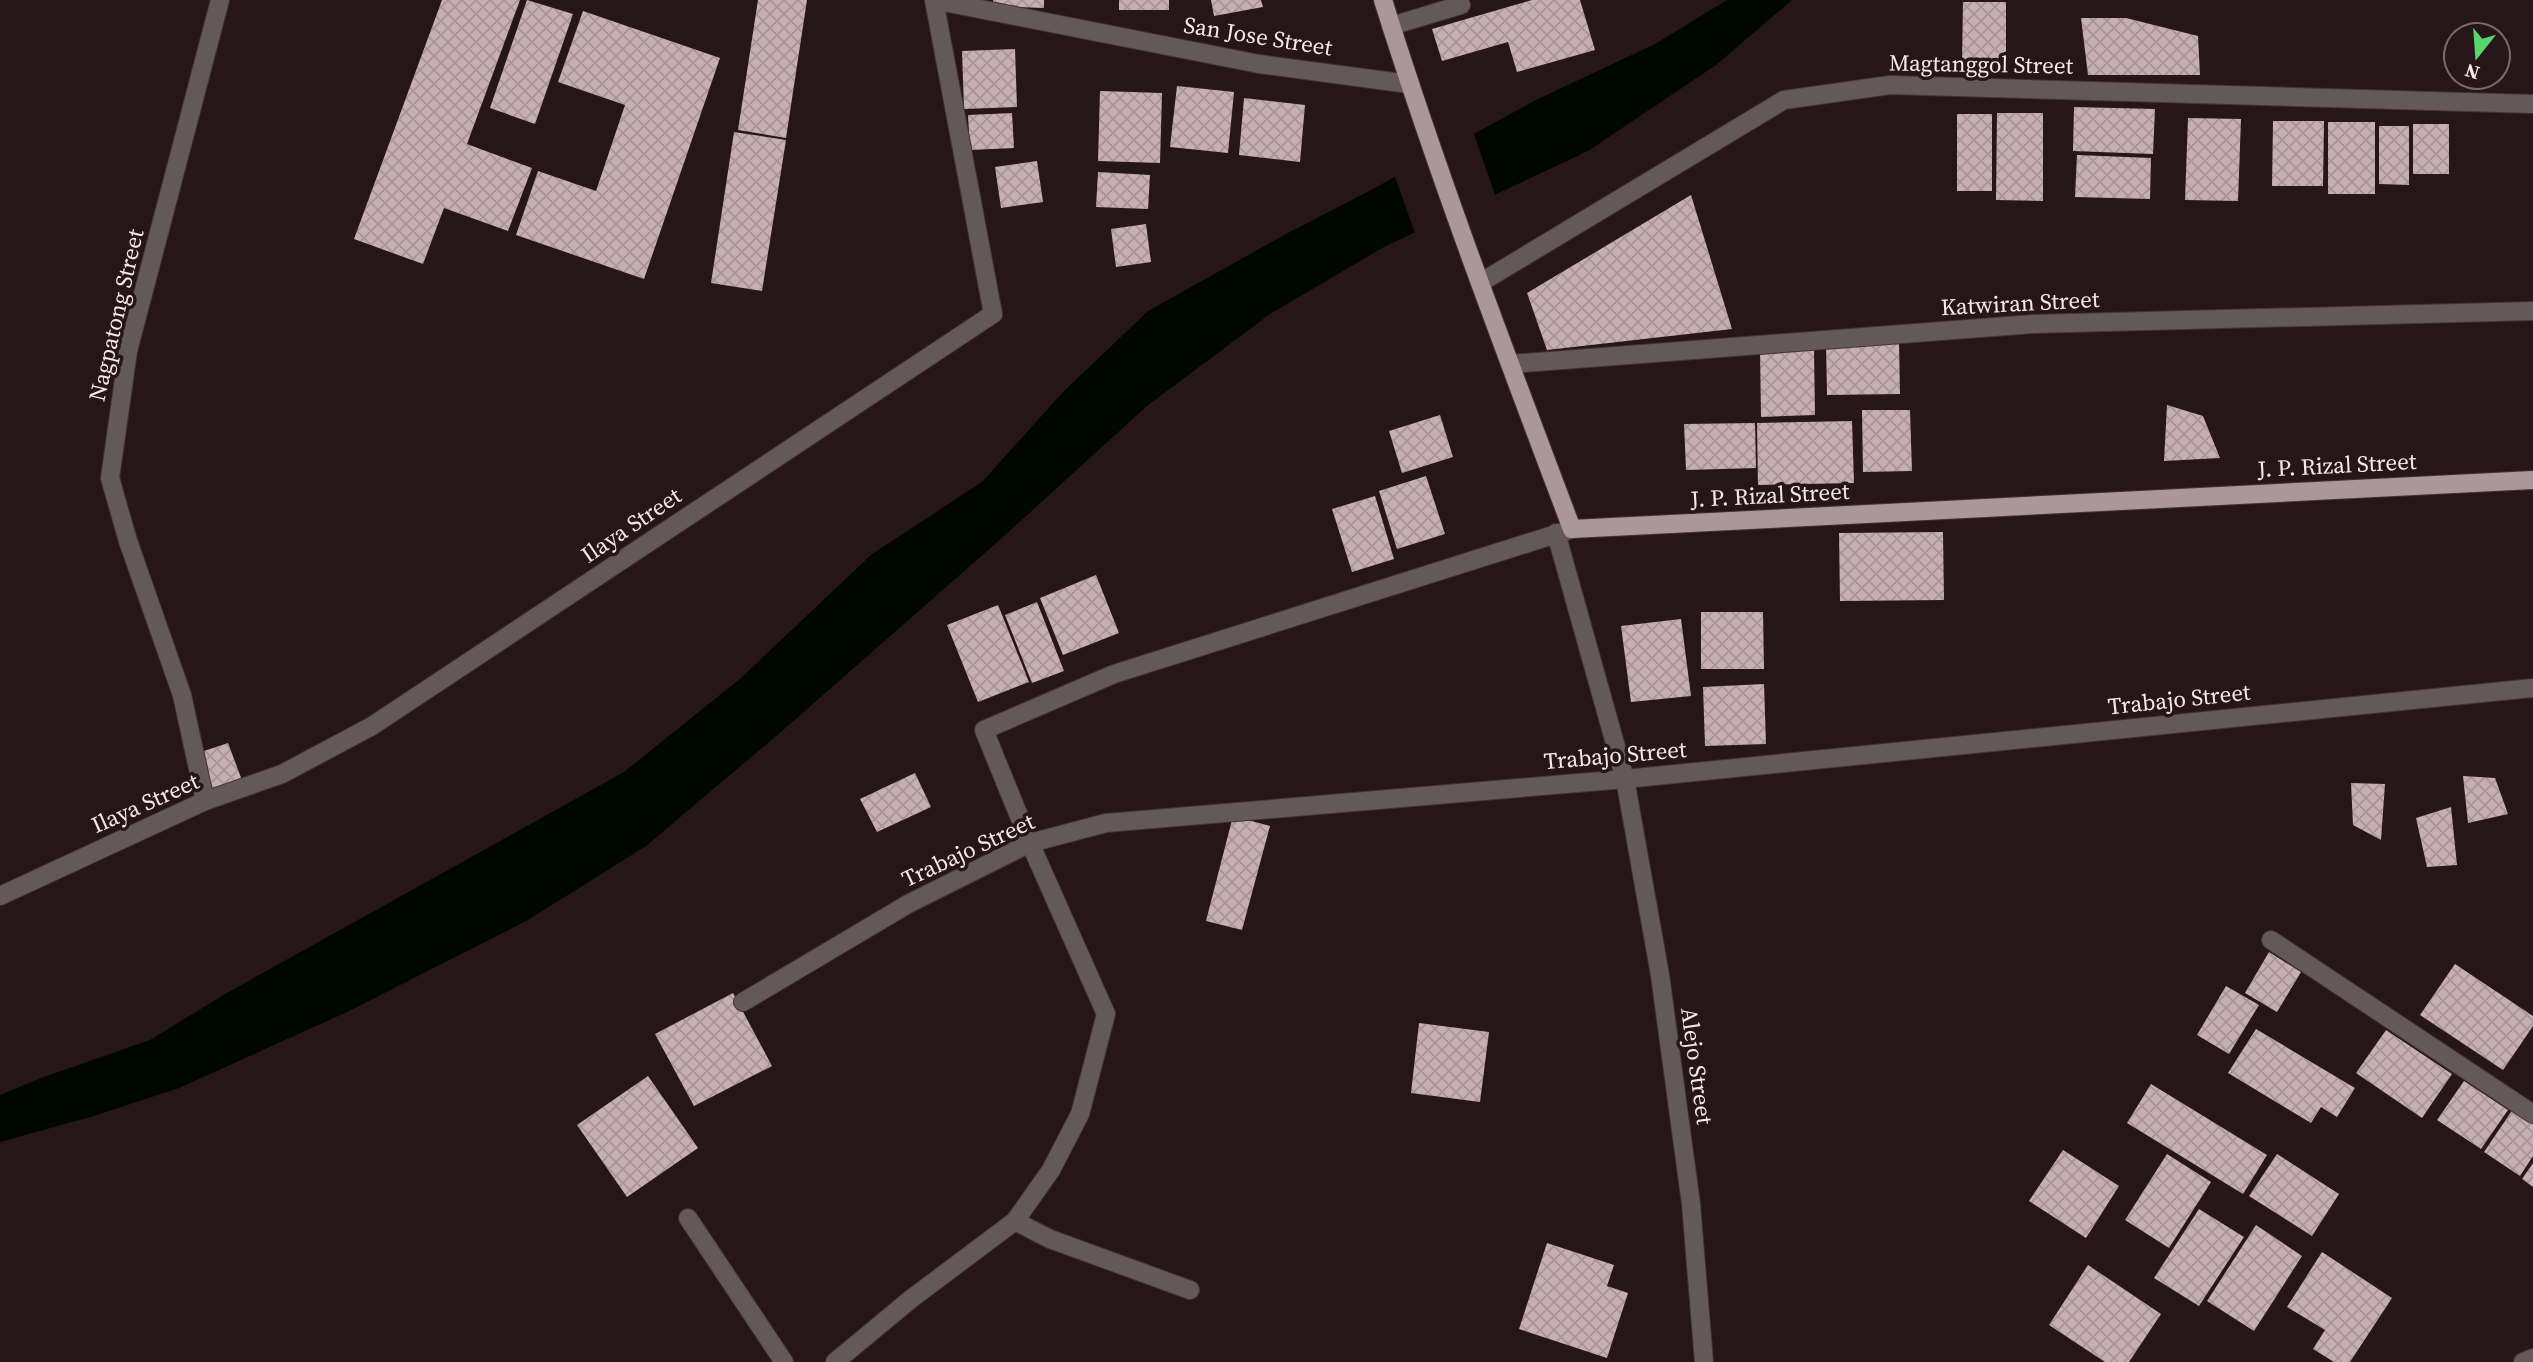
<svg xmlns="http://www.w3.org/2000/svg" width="2533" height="1362" font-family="'Source Serif 4',serif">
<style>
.water{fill:#000700}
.pier{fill:#271619}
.building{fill:url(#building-cross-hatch)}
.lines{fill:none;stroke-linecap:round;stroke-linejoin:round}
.minor-casing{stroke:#443336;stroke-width:20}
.major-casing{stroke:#443336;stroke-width:20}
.minor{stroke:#63595b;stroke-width:18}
.major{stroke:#ab979b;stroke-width:18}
.labels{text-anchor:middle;stroke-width:7;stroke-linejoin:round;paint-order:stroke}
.street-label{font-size:23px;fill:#f5e8ea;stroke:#271619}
</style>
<defs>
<pattern id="building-cross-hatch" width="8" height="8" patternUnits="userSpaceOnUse" patternTransform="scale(1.75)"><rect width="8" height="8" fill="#c7aeb3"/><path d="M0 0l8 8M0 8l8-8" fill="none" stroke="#a89498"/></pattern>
</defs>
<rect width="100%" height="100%" fill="#271619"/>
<path class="water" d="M1727,0H1792L1716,65L1588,151L1384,247L1270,314L1147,406L1003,537L781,732L646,846L528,920L347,1012L179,1088L94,1116L0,1142V1095L41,1078L150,1040L225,994L624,772L741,678L872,554L982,482L1063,392L1148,311L1286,234L1371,190L1536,100L1655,44Z"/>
<path class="pier" d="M1473,131L1496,198L1416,236L1394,174Z"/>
<g class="building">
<path d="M442,0H520L467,144L532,168L508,231L444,208L423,264L354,239Z"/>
<path d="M527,0L573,14L535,124L490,108Z"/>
<path d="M758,0H807L786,138L738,130Z"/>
<path d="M993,0H1044V8L993,6Z"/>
<rect x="1119" y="0" width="50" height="10"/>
<path d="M1211,0H1261L1263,7L1214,16Z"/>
<path d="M1532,0H1580L1595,50L1517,72L1508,42L1442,61L1432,29Z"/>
<path d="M1963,2H2006V62H1962Z"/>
<path d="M583,11L720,58L644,279L516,235L538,171L596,191L625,105L558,82Z"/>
<path d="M2081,18H2126L2198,36L2200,75H2088Z"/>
<path d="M1015,49L1017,107L964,109L962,51Z"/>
<path d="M1177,86L1234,92L1228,153L1170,147Z"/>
<path d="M1100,91L1162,93L1160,163L1098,161Z"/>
<path d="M1244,98L1305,105L1300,162L1239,155Z"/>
<path d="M2074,107L2155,109L2153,154L2073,151Z"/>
<path d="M1012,113L1014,148L970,150L968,115Z"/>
<path d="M1997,113H2043V201L1996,200Z"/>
<rect x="1957" y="114" width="35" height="77"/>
<path d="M2188,118L2241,119L2238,201L2185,200Z"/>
<path d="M2273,121H2324L2323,186H2272Z"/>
<rect x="2328" y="122" width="47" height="72"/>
<rect x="2413" y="124" width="36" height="50"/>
<path d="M2379,126H2409V185L2379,184Z"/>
<path d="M734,132L786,140L762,291L711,283Z"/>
<path d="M2077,155L2151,158L2150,199L2075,197Z"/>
<path d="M1037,161L1043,202L1001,208L995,167Z"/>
<path d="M1098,172L1150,175L1148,209L1096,207Z"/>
<path d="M1691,195L1732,329L1547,350L1527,293Z"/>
<path d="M1146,224L1151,262L1116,267L1111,229Z"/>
<path d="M1899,342L1900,394L1827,395L1826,343Z"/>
<path d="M1814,349L1815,415L1761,417L1760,350Z"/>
<path d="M2167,405L2203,416L2220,458L2164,461Z"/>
<path d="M1862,410H1910L1912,471L1863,472Z"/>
<path d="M1440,415L1453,457L1402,473L1389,431Z"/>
<path d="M1852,421L1854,483L1758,485L1757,423Z"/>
<path d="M1755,423L1756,468L1686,470L1684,424Z"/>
<path d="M1426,476L1445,534L1397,549L1379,491Z"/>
<path d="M1375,496L1394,559L1352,572L1332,509Z"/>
<path d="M1943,532L1944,600L1840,601L1839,533Z"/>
<path d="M1096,575L1119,633L1063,655L1040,598Z"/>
<path d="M1037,602L1064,671L1032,683L1005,615Z"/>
<path d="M998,605L1029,682L978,702L947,625Z"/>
<path d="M1701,612H1763L1764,669H1701Z"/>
<path d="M1681,619L1691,696L1631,702L1621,626Z"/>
<path d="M1764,684L1766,744L1705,746L1703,687Z"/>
<path d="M228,743L243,783L213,793L198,753Z"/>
<path d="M915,773L931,807L877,832L860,799Z"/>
<path d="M2463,776L2495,778L2508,814L2468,823Z"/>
<path d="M2351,783L2385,784L2381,840L2353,825Z"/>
<path d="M2451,807L2457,865L2427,867L2416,818Z"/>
<path d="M1233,816L1270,826L1242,930L1206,921Z"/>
<path d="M2269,952L2301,972L2277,1012L2245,993Z"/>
<path d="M2455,964L2533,1016V1026L2503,1070L2420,1015Z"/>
<path d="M2226,986L2259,1005L2229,1054L2197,1035Z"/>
<path d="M733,993L772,1066L694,1106L655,1034Z"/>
<path d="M1419,1023L1489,1032L1480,1102L1411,1093Z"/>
<path d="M2256,1029L2355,1088L2337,1117L2321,1107L2311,1123L2228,1073Z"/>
<path d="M2386,1030L2452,1074L2422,1118L2356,1073Z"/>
<path d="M648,1076L698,1148L627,1197L577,1125Z"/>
<path d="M2464,1081L2508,1110L2481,1149L2437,1120Z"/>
<path d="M2151,1084L2267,1155L2243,1194L2127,1123Z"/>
<path d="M2513,1109L2533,1123V1156L2520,1176L2484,1152Z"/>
<path d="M2063,1150L2119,1186L2086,1238L2029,1201Z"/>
<path d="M2167,1154L2211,1182L2169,1248L2125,1220Z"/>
<path d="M2277,1154L2339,1194L2312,1236L2249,1196Z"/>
<path d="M2533,1163V1187L2522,1179Z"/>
<path d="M2199,1209L2244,1237L2199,1306L2154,1278Z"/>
<path d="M2256,1225L2302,1256L2254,1331L2207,1301Z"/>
<path d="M1547,1243L1614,1265L1607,1286L1628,1293L1607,1358L1519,1329Z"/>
<path d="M2322,1252L2392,1298L2350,1362H2334L2313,1349L2325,1330L2287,1307Z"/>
<path d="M2088,1265L2161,1314L2129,1362H2105L2049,1325Z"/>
</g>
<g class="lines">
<defs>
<g id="minor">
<path d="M934,0L1259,64L1409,84"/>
<path d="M1391,26L1461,5"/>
<path d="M1480,283L1784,100L1890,85L2533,104"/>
<path d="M1510,364L2033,324L2533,311"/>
<path d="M1556,533L1625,779L1660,975L1691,1204L1704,1362"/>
<path d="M205,801L182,695L128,541L110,478L128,351L220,0"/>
<path d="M0,896L205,801L282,774L372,726L993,314L934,0"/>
<path d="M2271,940L2533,1114"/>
<path d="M743,1002L908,904L1030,843L1106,823L1625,779L2533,688"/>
<path d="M688,1218L784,1362"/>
<path d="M1015,1221L1050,1239L1190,1290"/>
<path d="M835,1362L911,1299L1015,1221L1051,1170L1080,1114L1106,1014L1030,843L984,730L1114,674L1572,529"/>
<path d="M2523,1362L2533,1358"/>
</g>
<path id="major" d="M1383,0C1439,179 1506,354 1572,529L2533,480"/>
</defs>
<use href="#minor" class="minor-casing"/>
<use href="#major" class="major-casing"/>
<use href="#minor" class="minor"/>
<use href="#major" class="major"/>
</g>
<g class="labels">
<g class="street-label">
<text transform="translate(1258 36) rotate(9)" y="8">San Jose Street</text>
<text transform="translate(1981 64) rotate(1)" y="8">Magtanggol Street</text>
<text transform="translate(2020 303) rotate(-3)" y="8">Katwiran Street</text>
<text transform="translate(116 315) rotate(-77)" y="8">Nagpatong Street</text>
<text transform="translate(2337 465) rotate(-3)" y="8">J. P. Rizal Street</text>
<text transform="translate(1770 495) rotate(-3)" y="8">J. P. Rizal Street</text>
<text transform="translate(631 525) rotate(-34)" y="8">Ilaya Street</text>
<text transform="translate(2179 699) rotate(-6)" y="8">Trabajo Street</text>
<text transform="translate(1615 755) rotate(-5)" y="8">Trabajo Street</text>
<text transform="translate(145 803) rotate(-24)" y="8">Ilaya Street</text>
<text transform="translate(968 850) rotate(-25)" y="8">Trabajo Street</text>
<text transform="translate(1697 1066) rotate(82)" y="8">Alejo Street</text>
</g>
</g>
<g transform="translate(2477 56) rotate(197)"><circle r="33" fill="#271619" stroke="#796a6d" stroke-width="2"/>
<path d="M0-5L12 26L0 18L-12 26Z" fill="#58d56f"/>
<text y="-10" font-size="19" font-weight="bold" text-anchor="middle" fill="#f5e8ea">N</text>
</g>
</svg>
